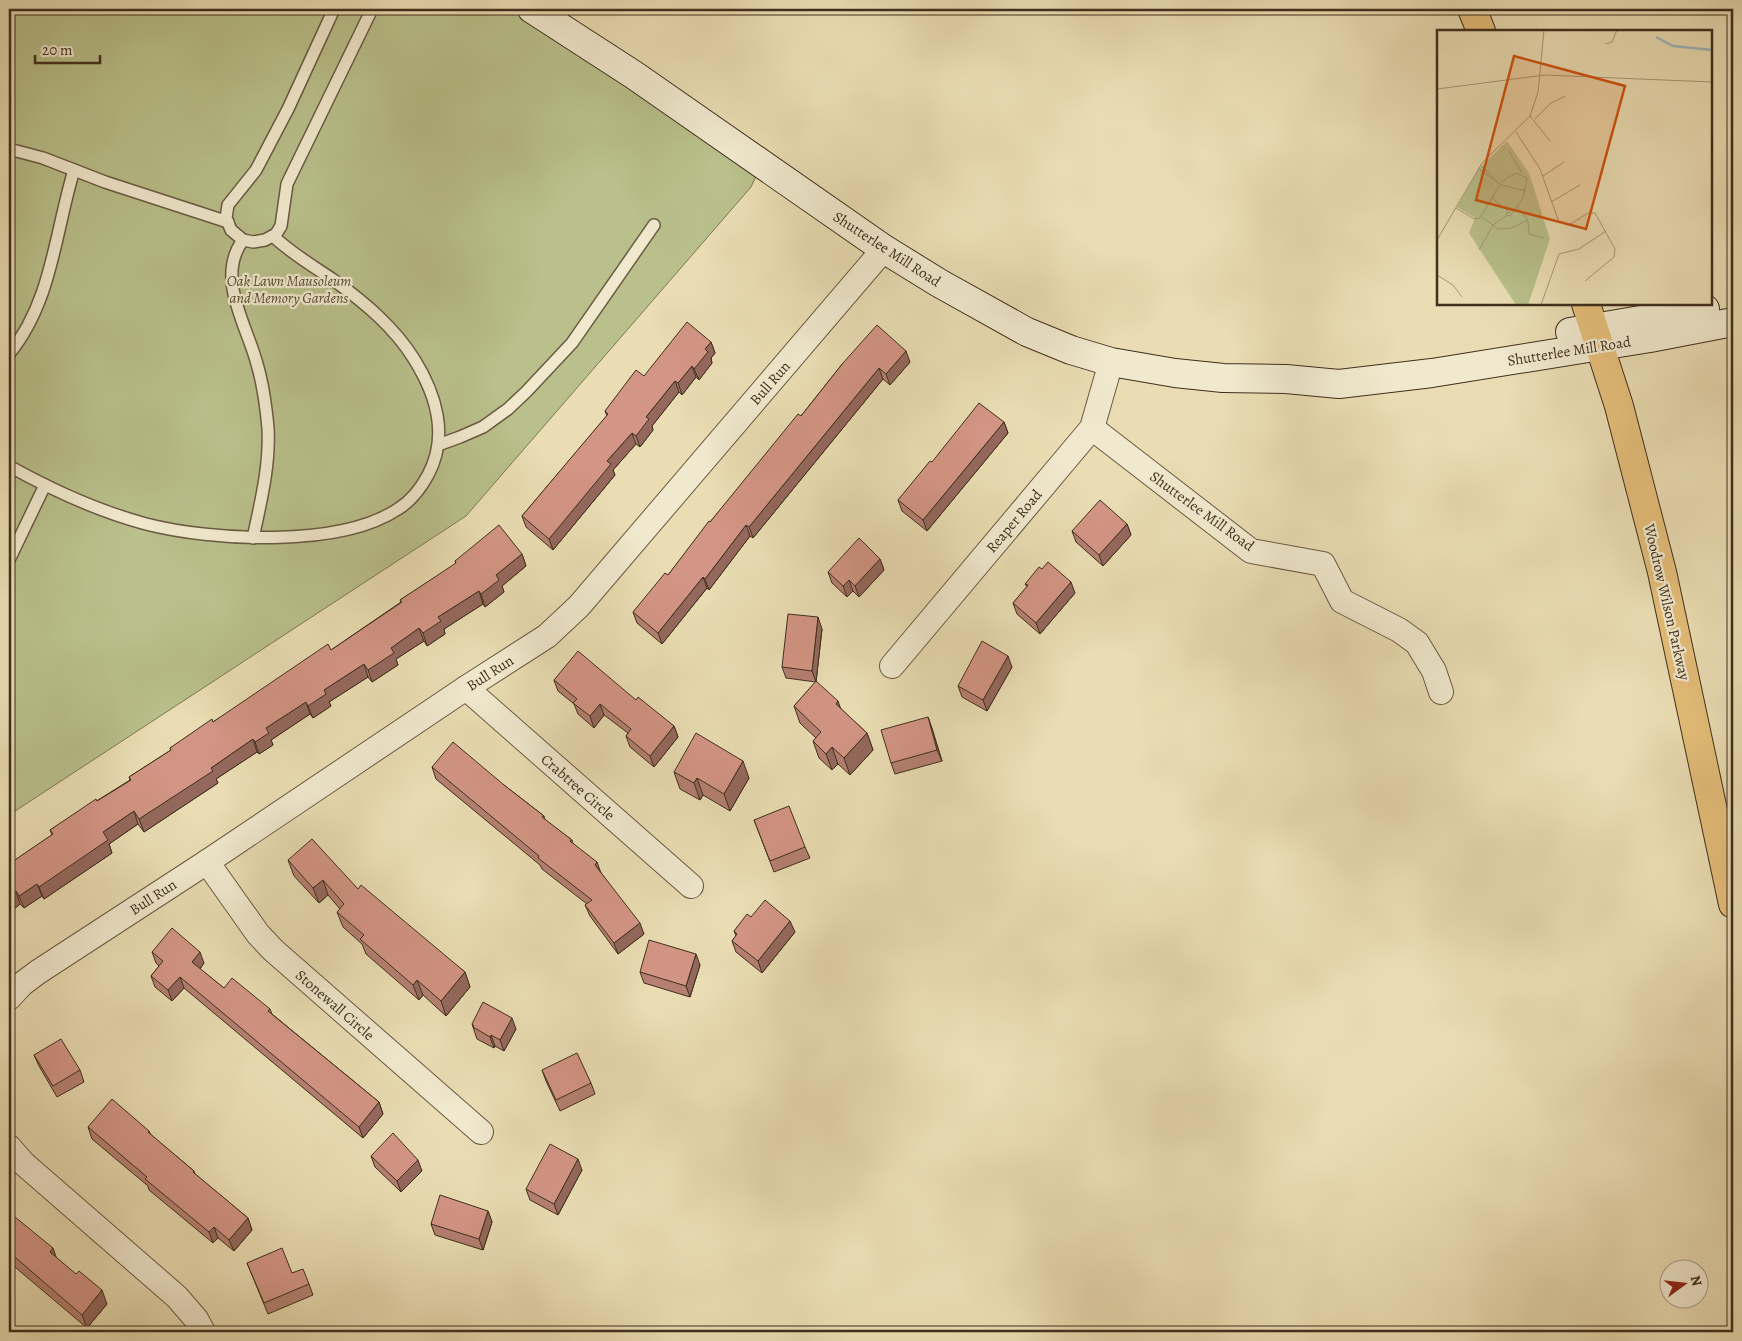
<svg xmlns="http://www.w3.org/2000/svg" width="1742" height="1341" font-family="Alegreya,serif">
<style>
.green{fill:#b9c08b;stroke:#7c7854}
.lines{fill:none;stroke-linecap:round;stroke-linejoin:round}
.lane-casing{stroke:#6a5a42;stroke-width:14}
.street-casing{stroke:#6a5a42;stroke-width:26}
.secondary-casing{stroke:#3f2f1d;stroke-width:30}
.highway-casing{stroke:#3f2f1d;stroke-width:30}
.lane{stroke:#f1e9ce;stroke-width:11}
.street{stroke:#f1e9ce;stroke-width:24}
.secondary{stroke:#f1e9ce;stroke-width:28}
.highway{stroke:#e5be7a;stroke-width:28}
.wall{fill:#b58072;stroke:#3f2f1d}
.shaded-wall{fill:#94685d;stroke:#3f2f1d}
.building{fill:#d39585;stroke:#3f2f1d}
.labels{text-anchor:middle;stroke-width:4.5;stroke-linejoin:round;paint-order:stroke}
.street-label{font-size:15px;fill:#3f2f1d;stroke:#f1e9ce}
.park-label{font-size:15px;font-style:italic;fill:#574c33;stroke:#f1e9ce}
.inset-river{fill:none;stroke:#9eb8b9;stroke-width:2.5}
.inset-road{fill:none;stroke:#a69777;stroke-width:1}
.view{fill:#cf530f;fill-opacity:0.15;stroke:#cf530f;stroke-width:2.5}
.inset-edge{fill:none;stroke:#3f2f1d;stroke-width:2.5}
</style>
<rect width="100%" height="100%" fill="#eaddb3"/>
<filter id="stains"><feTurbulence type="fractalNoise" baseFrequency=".004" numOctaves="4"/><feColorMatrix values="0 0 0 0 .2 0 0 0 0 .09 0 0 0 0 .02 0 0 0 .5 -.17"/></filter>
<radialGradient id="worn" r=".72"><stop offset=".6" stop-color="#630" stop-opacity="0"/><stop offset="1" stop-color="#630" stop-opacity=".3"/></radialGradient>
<path class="green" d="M9,9H512L757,174L751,187L466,516L9,815Z"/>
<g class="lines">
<defs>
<g id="lane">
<path d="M334,9L288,109L256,170L228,205L226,218L231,230L243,240L253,242L265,240L276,234L281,226L287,184L372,9"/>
<path d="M9,149L43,158L105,182L228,222"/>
<path d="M243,240C215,278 247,325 257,364C263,384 266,406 268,428C270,465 261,501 253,538"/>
<path d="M9,354C52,302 55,232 74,170"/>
<path d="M438,445L460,437L483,427L508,409L526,392L572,343L654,225"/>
<path d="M9,466C52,490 98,511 146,524C212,541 340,548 398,509C411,501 421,488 428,475C449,436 436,394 414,359C394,327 365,303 335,281C313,266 292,254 273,236"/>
<path d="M9,560L45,485"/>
</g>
<g id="street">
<path d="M1092,428L1251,551L1323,564L1342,601L1399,630L1417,643L1434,671L1441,692"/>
<path d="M892,666L1092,428L1111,362"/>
<path d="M466,688L691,886"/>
<path d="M207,862L258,934L273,950L481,1132"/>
<path d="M9,998L22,984L38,972L207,862L466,688L547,636L579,606L884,249"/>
<path d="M9,1147L23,1163L177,1297L196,1319L203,1332"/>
</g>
<g id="secondary">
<path d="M532,9L634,75L884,249L939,283L1027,332L1071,350L1111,362L1175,373L1223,378L1286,379L1339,384L1432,373L1650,338L1733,322"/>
<path d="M1570,332L1705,309"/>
</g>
<g id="highway">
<path d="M1472,9L1481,31"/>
<path d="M1586,304L1619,406L1662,572L1733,904"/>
</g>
</defs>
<use href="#lane" class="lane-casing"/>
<use href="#street" class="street-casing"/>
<use href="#secondary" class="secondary-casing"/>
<use href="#highway" class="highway-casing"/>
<use href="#lane" class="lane"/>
<use href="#street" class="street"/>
<use href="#secondary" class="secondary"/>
<use href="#highway" class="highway"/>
</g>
<g class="wall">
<path d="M711,342L715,353L711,358L712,363L699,380L696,377L682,395L679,392L652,426L653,430L640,447L636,444L613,470L615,475L553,550L526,527L522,516L607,416L605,411L644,376Z"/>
<path d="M910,362L890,385L883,379L753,538L750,536L709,590L707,588L662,644L637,623L633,612L668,575L710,522L801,416L843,363Z"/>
<path d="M1004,422L1008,433L927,531L902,511L898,500L932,462Z"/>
<path d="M1127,524L1131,535L1103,566L1076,542L1072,531Z"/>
<path d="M522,554L526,566L502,586L504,592L485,607L483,604L444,629L445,634L427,646L424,641L396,659L398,665L372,682L368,677L329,702L331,706L313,718L310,714L271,740L273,745L259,754L257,752L216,779L218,783L144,832L138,824L109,844L112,853L44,899L42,896L24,908L20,904L9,913V864L52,835L50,830L130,780L129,777L171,750L170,748L331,650L401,602L400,600L456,564L455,561Z"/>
<path d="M880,559L884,570L859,597L853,591L847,597L832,583L828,572Z"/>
<path d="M1042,569L1075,593L1040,634L1017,614L1013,603L1027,587L1025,584Z"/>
<path d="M822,629L816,682L842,710L867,733L873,750L850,775L838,764L832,770L819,758L813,741L816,738L800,723L794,706L816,682L786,678L782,667Z"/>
<path d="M1012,667L987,711L962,697L958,686Z"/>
<path d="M554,680L636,700L674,726L678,737L654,767L630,747L626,736L628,733L604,715L594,728L578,714L574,704L558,691Z"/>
<path d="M928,717L942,761L895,774L891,763Z"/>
<path d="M432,767L504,785L544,816L545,820L572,840L573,844L601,873L644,934L618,954L590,916L585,905L587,904L542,869L540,865L436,779Z"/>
<path d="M674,772L749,778L730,811L703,795L700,800L680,789Z"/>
<path d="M754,820L805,847L810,858L774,872Z"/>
<path d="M288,860L358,889L465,972L470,987L446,1016L423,995L419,1000L366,954L362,944L343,927L337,912L340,909L328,895L319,903L294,876Z"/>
<path d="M751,917L795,932L762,973L736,952L732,941L736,936L734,931Z"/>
<path d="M152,952L204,963L200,969L224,988L270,1009L272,1014L379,1102L383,1114L363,1138L184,988L172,1001L155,987L151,976L159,966L156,963Z"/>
<path d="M700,965L690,997L644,983L640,972Z"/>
<path d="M472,1024L516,1029L504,1051L495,1046L494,1048L477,1039Z"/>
<path d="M34,1055L80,1070L84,1082L57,1097L39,1066Z"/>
<path d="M542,1070L591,1083L595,1094L560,1111L546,1081Z"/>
<path d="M88,1127L149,1131L151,1135L194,1171L195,1174L248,1218L252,1230L234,1251L218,1238L213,1243L149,1190L148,1186L92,1139Z"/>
<path d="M371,1156L422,1171L401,1192L375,1167Z"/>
<path d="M582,1170L558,1215L530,1200L526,1189Z"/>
<path d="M488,1211L492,1222L483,1250L435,1235L431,1224Z"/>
<path d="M9,1218L56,1258L107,1304L87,1328L9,1262Z"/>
<path d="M247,1263L292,1273L309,1284L313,1295L268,1314Z"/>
</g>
<g class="shaded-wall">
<path d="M711,342L715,353L711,358L712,363L699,380L694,369L705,349Z"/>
<path d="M906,351L910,362L890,385L886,374Z"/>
<path d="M692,366L696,377L682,395L678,383Z"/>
<path d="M879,368L883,379L753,538L749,527Z"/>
<path d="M675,381L679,392L652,426L653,430L640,447L636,436L646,417Z"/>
<path d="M1004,422L1008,433L927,531L923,520Z"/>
<path d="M632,433L636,444L613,470L615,475L553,550L549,539L607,461Z"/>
<path d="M1127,524L1131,535L1103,566L1099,555Z"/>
<path d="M746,525L750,536L709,590L705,579Z"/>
<path d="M522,554L526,566L502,586L504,592L485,607L481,594L496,575Z"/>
<path d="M880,559L884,570L859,597L855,586Z"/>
<path d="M703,577L707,588L662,644L658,633Z"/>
<path d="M849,580L853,591L847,597L843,586Z"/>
<path d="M1071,582L1075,593L1040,634L1036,623Z"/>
<path d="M479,591L483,604L444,629L445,634L427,646L423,633L438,617Z"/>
<path d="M818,617L822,629L816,682L812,671Z"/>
<path d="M419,628L424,641L396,659L398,665L372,682L368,670L391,648Z"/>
<path d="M1008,656L1012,667L987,711L983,700Z"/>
<path d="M364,664L368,677L329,702L331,706L313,718L308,706L324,690Z"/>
<path d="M838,701L844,718L836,704Z"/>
<path d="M306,702L310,714L271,740L273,745L259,754L255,742L266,728Z"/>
<path d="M600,704L604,715L594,728L590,716Z"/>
<path d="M928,717L932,728L942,761L937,750Z"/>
<path d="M674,726L678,737L654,767L650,756Z"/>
<path d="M867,733L873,750L850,775L844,758Z"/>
<path d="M253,739L257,752L216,779L218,783L144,832L139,819L211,768Z"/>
<path d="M832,747L838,764L832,770L826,754Z"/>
<path d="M743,761L749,778L730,811L724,794Z"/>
<path d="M697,778L703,795L700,800L694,783Z"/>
<path d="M134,811L138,824L109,844L112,853L44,899L39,887L103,832Z"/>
<path d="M597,862L601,873L595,865Z"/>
<path d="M323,880L328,895L319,903L313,888Z"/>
<path d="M37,884L42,896L24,908L19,896Z"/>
<path d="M16,891L20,904L9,913V897Z"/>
<path d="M790,921L795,932L762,973L758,961Z"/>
<path d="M640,923L644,934L618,954L614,943Z"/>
<path d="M200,952L204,963L196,974L192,962Z"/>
<path d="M696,954L700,965L690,997L686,986Z"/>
<path d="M465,972L470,987L446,1016L441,1001Z"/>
<path d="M180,977L184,988L172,1001L168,990Z"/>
<path d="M417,980L423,995L419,1000L413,985Z"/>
<path d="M512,1018L516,1029L504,1051L500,1040Z"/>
<path d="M491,1035L495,1046L494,1048L490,1037Z"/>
<path d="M379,1102L383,1114L363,1138L359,1127Z"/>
<path d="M578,1159L582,1170L558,1215L554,1204Z"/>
<path d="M418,1160L422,1171L401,1192L397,1181Z"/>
<path d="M488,1211L492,1222L483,1250L479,1239Z"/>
<path d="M248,1218L252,1230L234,1251L229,1240Z"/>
<path d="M214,1227L218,1238L213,1243L209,1232Z"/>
<path d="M53,1248L58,1262L50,1252Z"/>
<path d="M102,1290L107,1304L87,1328L82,1315Z"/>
</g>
<g class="building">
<path d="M687,322L711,342L705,349L708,352L694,369L692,366L678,383L675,381L646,417L649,419L636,436L632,433L607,461L611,464L549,539L522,516L608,414L605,411L636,370L644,376Z"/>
<path d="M877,325L906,351L886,374L879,368L749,527L746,525L705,579L703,577L658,633L633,612L665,573L668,575L709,521L710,522L798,414L801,416L843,363Z"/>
<path d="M979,403L1004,422L923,520L898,500L930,461L932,462Z"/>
<path d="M1100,500L1127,524L1099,555L1072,531Z"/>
<path d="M499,525L522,554L496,575L499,580L481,594L479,591L438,617L441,621L423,633L419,628L391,648L394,653L368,670L364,664L324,690L326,694L308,706L306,702L266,728L269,733L255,742L253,739L211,768L213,771L139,819L134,811L103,832L108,840L39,887L37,884L19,896L16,891L9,897V864L53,834L50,830L96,799L97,801L131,780L129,777L171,750L170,748L212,719L213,722L328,644L331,650L402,602L400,600L456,563L455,561Z"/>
<path d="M859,538L880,559L855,586L849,580L843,586L828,572Z"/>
<path d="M1048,562L1071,582L1036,623L1013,603L1028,585L1025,584L1039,567L1042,569Z"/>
<path d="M788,614L818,617L812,671L782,667Z"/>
<path d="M982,641L1008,656L983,700L958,686Z"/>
<path d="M578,651L636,700L638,697L674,726L650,756L626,736L631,729L600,704L590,716L573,703L577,699L554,680Z"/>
<path d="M816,681L838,701L836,704L867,733L844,758L832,747L826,754L813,741L821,732L794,706Z"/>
<path d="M928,717L937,750L891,763L881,730Z"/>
<path d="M696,733L743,761L724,794L697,778L694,783L674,772Z"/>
<path d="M453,742L504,785L544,816L542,817L572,840L570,841L597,862L595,865L640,923L614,943L585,905L592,900L538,858L539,856L432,767Z"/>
<path d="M789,806L805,847L770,861L754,820Z"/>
<path d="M312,839L358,889L361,885L465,972L441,1001L417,980L413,985L360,939L364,935L337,912L344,904L323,880L313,888L288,860Z"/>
<path d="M765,900L790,921L758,961L732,941L737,934L734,931L747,914L751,917Z"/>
<path d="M172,928L200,952L192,962L224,988L232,978L270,1009L268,1011L379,1102L359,1127L180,977L168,990L151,976L163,961L152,952Z"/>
<path d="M649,940L696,954L686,986L640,972Z"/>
<path d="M483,1002L512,1018L500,1040L491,1035L490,1037L473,1027L474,1026L472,1024Z"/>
<path d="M61,1039L80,1070L53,1086L34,1055Z"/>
<path d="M577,1053L591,1083L556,1100L542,1070Z"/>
<path d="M112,1099L149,1131L148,1132L194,1171L193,1172L248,1218L229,1240L214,1227L209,1232L145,1179L147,1177L88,1127Z"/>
<path d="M393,1133L418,1160L397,1181L371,1156Z"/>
<path d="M550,1144L578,1159L554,1204L526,1189Z"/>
<path d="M440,1195L488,1211L479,1239L431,1224Z"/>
<path d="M15,1217L53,1248L50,1252L76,1274L79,1271L102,1290L82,1315L9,1252V1218L12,1221Z"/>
<path d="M282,1248L292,1273L303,1269L309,1284L264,1303L247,1263Z"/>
<path d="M118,1326L124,1332H111Z"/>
</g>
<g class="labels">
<g class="street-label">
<text transform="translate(887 249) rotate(33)" y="5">Shutterlee Mill Road</text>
<text transform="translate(1569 351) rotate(-9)" y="5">Shutterlee Mill Road</text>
<text transform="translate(770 383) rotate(-49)" y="5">Bull Run</text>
<text transform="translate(1202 511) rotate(36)" y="5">Shutterlee Mill Road</text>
<text transform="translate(1014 521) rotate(-50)" y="5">Reaper Road</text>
<text transform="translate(1667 602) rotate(77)" y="5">Woodrow Wilson Parkway</text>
<text transform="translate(490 673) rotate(-33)" y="5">Bull Run</text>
<text transform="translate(578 787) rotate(41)" y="5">Crabtree Circle</text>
<text transform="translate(153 897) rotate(-33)" y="5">Bull Run</text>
<text transform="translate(335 1005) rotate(41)" y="5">Stonewall Circle</text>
</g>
<g class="park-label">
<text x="289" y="286">Oak Lawn Mausoleum<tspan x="289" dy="17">and Memory Gardens</tspan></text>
</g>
</g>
<g transform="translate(1437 30)">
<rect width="275" height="275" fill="#eaddb3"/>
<path d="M70,111L92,143L113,209L91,275H79L32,203L38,188L20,177L41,140Z" fill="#b9c08b"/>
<path class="inset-river" d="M219,7L236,16L275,20"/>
<path class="inset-road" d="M169,14L175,12L180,0M0,59L108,45L275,52M93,86L113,111M98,89L114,73L128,66M79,102L103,139L122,192L132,195L151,183H158L178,219L177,227L148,251M72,121L85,143M41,138L64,155L43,135M106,146L127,132M64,152L79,143L90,148L86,168L74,185L69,186L70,182H74M64,155L89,161M54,167L71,181M114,172L143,155M19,178L37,189L43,188L62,156M45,187L61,199L74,198L91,190L80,177M91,191L92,204L107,208M0,210L45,133L93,86L101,62L107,0M42,220L56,195L69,186M0,245L16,255L25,267M104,275L122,224L142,219L169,201"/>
<path class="view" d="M77,26L188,56L149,199L39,170Z"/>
<rect width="275" height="275" class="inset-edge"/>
</g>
<rect width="1742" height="1341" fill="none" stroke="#eaddb3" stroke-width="30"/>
<rect x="10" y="10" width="1722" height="1321" fill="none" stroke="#3f2f1d" stroke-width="2.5"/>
<rect x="15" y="15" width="1712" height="1311" fill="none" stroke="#3f2f1d"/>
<g transform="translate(1684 1284) rotate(75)"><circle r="24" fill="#f1e9ce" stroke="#aa9f87"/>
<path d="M0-4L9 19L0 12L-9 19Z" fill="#8f2418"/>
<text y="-8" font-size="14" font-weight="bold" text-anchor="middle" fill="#3f2f1d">N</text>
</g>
<path d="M35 55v8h65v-8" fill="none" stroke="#3f2f1d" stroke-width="2.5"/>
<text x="42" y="55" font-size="15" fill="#3f2f1d" stroke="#f1e9ce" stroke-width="4" paint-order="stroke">20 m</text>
<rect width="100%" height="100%" filter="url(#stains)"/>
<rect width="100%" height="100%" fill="url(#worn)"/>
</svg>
